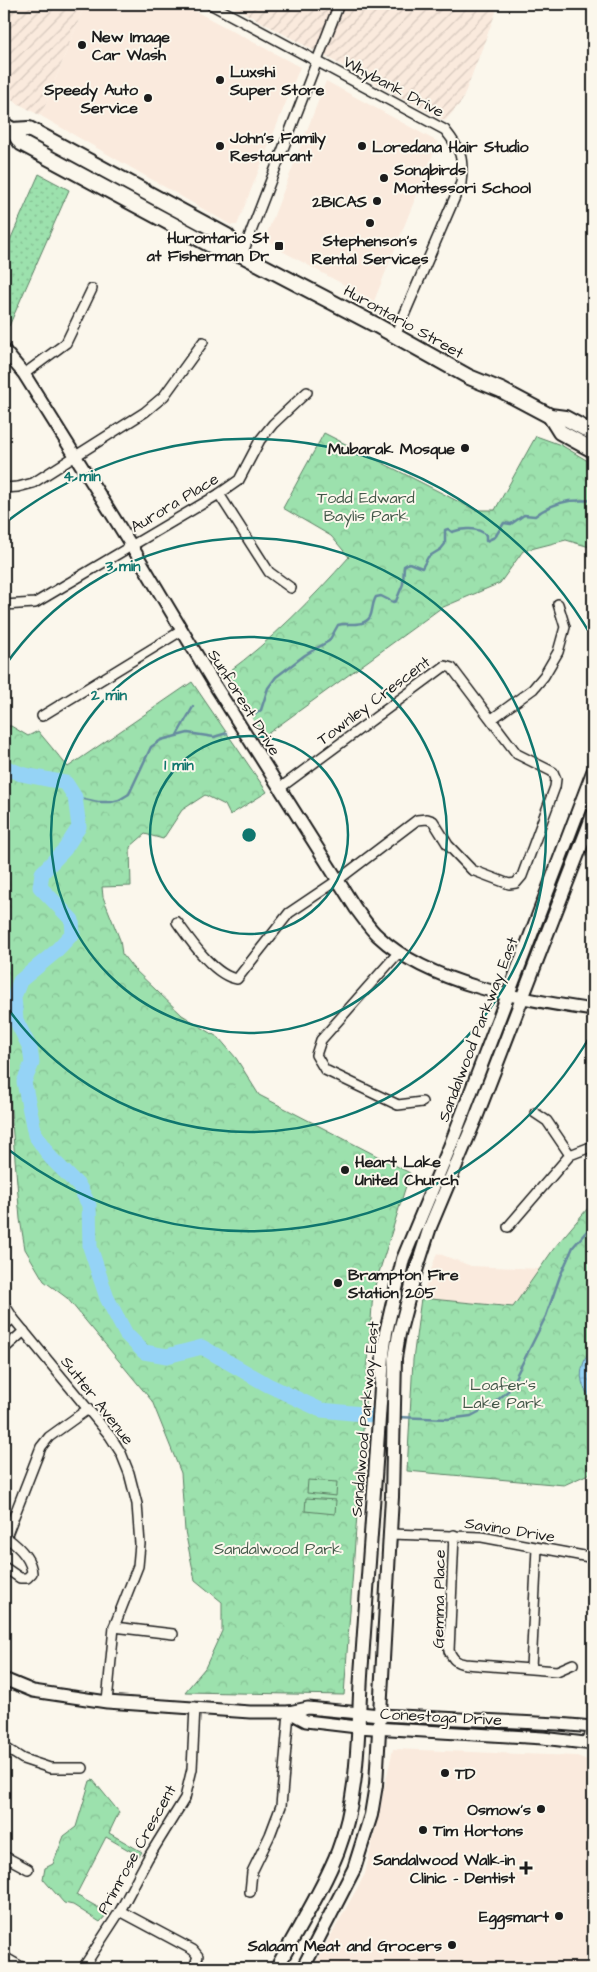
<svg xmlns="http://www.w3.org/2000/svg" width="597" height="1972" font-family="'Architects Daughter',sans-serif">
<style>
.built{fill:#faeadd}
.industrial{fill:url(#industrial-furrows)}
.grass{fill:url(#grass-dots);stroke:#5c7e64}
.forest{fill:url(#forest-crowns);stroke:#5c7e64}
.pitch{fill:#9ce1ad;stroke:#5c7e64}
.water{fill:url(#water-waves);stroke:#658a9f}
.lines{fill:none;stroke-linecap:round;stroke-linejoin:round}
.stream{stroke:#658a9f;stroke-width:2.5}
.river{stroke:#95d3f6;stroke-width:15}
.minor-casing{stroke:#1c1c1c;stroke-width:12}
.tertiary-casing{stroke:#1c1c1c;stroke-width:15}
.secondary-casing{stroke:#1c1c1c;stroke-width:16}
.primary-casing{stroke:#1c1c1c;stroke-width:18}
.minor{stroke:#fbf7ec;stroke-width:9}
.tertiary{stroke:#fbf7ec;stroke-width:11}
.secondary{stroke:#fbf7ec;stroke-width:12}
.primary{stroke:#fbf7ec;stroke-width:14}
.ring{fill:none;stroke:#0f766e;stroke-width:2.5}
.poi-dot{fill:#1c1c1c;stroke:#fbf7ec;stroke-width:2}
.labels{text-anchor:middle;stroke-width:4;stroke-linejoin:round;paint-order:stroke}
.poi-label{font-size:16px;font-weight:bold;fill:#1c1c1c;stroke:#fbf7ec;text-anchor:start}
.street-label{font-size:16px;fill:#1c1c1c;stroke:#fbf7ec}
.park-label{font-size:16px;fill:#425748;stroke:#fbf7ec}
.centre{fill:#0f766e;stroke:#fbf7ec;stroke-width:2.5}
.ring-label{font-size:15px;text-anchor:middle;font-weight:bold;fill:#0f766e;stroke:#fbf7ec;stroke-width:4;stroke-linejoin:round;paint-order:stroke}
</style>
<defs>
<pattern id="industrial-furrows" width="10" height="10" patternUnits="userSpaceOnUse" patternTransform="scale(1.25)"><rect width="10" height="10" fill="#faeadd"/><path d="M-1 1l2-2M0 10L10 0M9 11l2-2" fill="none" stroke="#d6c8bd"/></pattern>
<pattern id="grass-dots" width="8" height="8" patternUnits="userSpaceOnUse" patternTransform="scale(1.25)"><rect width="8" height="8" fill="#9ce1ad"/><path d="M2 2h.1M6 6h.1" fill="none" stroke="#86c094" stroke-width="1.8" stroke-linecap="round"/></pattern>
<pattern id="forest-crowns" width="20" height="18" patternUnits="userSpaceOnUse" patternTransform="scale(1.25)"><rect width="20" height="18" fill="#9ce1ad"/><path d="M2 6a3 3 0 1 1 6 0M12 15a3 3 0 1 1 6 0" fill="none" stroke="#86c094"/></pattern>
<pattern id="water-waves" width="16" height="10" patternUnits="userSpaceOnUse" patternTransform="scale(1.25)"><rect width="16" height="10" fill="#95d3f6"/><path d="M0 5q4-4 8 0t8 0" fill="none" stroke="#80b5d2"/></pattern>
</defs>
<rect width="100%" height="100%" fill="#fbf7ec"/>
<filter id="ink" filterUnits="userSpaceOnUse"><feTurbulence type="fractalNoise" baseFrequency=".02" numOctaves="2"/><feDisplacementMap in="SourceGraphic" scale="10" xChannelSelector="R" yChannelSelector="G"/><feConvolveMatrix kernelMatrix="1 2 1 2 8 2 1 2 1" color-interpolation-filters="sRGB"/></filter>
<g filter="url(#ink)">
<g class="built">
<path d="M85,4H182L300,67L237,225H231L41,116Z"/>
<path d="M326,81L438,142L374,301L282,251V246L271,243L266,236Z"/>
<path d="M437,1253L471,1266L540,1269L513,1307L421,1298Z"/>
<path d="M393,1749L577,1756L593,1762V1968H313L365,1874Z"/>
</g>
<g class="industrial">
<path d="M4,4H85L41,116L4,96Z"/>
<path d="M228,4H499L462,101L445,121Z"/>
</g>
<path class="grass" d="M39,174L69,190L9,326L4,320V254Z"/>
<g class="forest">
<path d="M324,433L475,510H495L536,436L561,445L593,464V548L566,540L523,551L500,583L441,608L263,737L227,673C272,640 312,599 349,557L331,536L283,508Z"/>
<path d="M192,682L267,792L230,815L225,805L205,795L182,810L163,839L145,834L130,847L131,886L102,887L103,897L120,940L122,954L133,968L182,1015L219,1038L236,1058L259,1095L410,1173L373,1292L344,1695L185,1692L205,1668L222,1631V1602L195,1580L185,1531L181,1473L152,1401L67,1298L44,1281L25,1249L20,1219L10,1099L4,1085V726H11L28,736L38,731L68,767Z"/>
<path d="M593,1202V1472L564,1485L407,1471L413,1360L421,1298L513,1307L555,1247Z"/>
<path d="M93,1780L119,1812L109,1833L142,1852L139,1856L106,1837L76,1895L108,1913L100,1922L73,1905L64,1903L43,1879L45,1868L53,1864L64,1836L76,1827L90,1781Z"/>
</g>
<g class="pitch">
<path d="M308,1480L337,1482L336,1496L307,1493Z"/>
<path d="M306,1498L336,1500L335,1514L305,1511Z"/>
</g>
<path class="water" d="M593,1344V1402C575,1379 580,1367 593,1344Z"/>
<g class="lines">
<g class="stream">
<path d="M254,715L261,710L268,688L276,677L305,655L329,641L338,625C348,622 363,628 370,617C373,611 372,603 376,597L381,596L393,602L396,601L403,584L404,566L409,563L422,568L428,557L441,549L445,544V530L448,529L452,532C462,528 478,527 486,535V541L495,537L504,523L511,524L524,515L535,516C544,509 557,503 569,501C577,500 584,501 593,500"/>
<path d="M177,735L193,707"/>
<path d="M75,797L98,802H111L119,800L129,794L151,747L161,740L188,733L214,737L227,733"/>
<path d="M397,1417L448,1419L471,1416L492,1405L509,1390L546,1316L560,1276L573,1247L593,1224"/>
</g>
<path class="river" d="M4,767L21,774L66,783L75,797L79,827L65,849L42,873L40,887L72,920L73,933L54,953L20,981L14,997L16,1020L30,1048L32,1063L24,1082L35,1135L51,1158L79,1186L89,1205L90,1247L107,1298L126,1334L144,1352L167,1356L202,1347L268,1385L321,1410L373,1415"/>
<defs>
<g id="minor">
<path d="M210,4L445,130C461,150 464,158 461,183L395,336"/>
<path d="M242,255L339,4"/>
<path d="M24,374L66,343L92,289"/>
<path d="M4,488L18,487L33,483L145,412L164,396L203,342"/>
<path d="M219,494L269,572L291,588"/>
<path d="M4,605L35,603L219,494L239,480L260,440L273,424L307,392"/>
<path d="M42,716L181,631"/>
<path d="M492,719L533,689L544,676L558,652L565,627L558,604"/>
<path d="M177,922C190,940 214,976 237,979L289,913L338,880L417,820L427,819L433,821L448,845L472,870L509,884L516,883L522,876L555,787L556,779L553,772L517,754L452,668L445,666L280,788"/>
<path d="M399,952L321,1040L316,1055L325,1070L398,1105L422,1102"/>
<path d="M535,1113L547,1121L570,1155"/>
<path d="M508,1227L570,1155L593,1146"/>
<path d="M4,1304L13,1318L110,1436L121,1453L129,1473L137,1504L140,1544L138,1566L114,1627L107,1702"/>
<path d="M4,1326L13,1318"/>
<path d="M4,1349L24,1331"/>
<path d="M390,1534L482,1537L589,1557L593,1559"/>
<path d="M454,1535L449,1651C453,1659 456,1663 465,1664L557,1671L573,1664"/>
<path d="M4,1542L41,1447L49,1437L88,1409"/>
<path d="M4,1567L20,1578H27L32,1573C31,1559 18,1546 7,1538"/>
<path d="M114,1627L173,1634"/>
<path d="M531,1668L537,1548"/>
<path d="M588,1742L593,1723"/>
<path d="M4,1747L23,1759L50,1768H83"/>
<path d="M4,1856L28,1869"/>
<path d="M250,1892L252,1872L270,1835L281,1806L289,1712"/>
<path d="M120,1911L193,1950L198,1956L194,1968"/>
<path d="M4,1957L23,1968"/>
<path d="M83,1968L120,1911L148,1858L185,1798L192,1769L195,1707"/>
</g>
<g id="tertiary">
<path d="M4,350L24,374L131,545L216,687L356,909C363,918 370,929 378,936C430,985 525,1000 593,1010"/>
<path d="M4,1679L33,1691L107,1702L250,1712H289L308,1708L380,1715L558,1724L593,1727"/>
<path d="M289,1712L306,1721L357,1727L543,1738L593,1744"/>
</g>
<g id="secondary">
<path d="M277,1968C297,1929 322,1892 338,1851C361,1791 357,1724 362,1661C369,1559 377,1457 383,1355L386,1332L403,1259L451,1144L593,772"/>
<path d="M303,1968L354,1869L371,1815L376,1785L392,1497L395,1358L399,1334L414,1277L430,1227L475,1120L593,815"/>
</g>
<g id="primary">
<path d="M4,125L12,130L21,143L220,250L242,255L376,325L469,377L501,390L550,416L565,418L593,433"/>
<path d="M12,130L29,129L227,236L242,255"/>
<path d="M550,416L560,432L593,450"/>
</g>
</defs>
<use href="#minor" class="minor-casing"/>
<use href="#tertiary" class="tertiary-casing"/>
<use href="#secondary" class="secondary-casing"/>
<use href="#primary" class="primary-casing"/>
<use href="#minor" class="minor"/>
<use href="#tertiary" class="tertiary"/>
<use href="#secondary" class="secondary"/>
<use href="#primary" class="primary"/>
</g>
</g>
<g class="ring">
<circle cx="249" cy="835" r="99"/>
<circle cx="249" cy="835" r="198"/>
<path d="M4 667A297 297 0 1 1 4 1003"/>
<path d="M592 1033A396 396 0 0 1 5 1147M5 523A396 396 0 0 1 592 637"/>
</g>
<g class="poi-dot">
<circle cx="82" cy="45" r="5"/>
<circle cx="220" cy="80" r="5"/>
<circle cx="148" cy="98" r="5"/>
<circle cx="220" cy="146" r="5"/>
<circle cx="362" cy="146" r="5"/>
<circle cx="384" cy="178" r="5"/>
<circle cx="377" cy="201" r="5"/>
<circle cx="370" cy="223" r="5"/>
<rect x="274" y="241" width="10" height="10" rx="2.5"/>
<circle cx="465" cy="448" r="5"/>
<circle cx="345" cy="1170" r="5"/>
<circle cx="338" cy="1283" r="5"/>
<circle cx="445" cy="1773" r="5"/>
<circle cx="541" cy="1809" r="5"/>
<circle cx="423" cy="1830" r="5"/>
<path d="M523.5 1860.5h5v5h5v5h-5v5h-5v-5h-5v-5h5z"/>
<circle cx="559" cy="1916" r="5"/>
<circle cx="452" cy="1945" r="5"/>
</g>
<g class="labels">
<g class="poi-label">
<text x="92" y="42">New Image<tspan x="92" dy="18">Car Wash</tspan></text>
<text x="230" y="77">Luxshi<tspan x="230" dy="18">Super Store</tspan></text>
<text x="138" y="95" text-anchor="end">Speedy Auto<tspan x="138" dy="18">Service</tspan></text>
<text x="230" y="143">John's Family<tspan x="230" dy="18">Restaurant</tspan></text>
<text x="372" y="152">Loredana Hair Studio</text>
<text x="394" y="175">Songbirds<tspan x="394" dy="18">Montessori School</tspan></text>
<text x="367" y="207" text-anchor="end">2BICAS</text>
<text x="269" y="243" text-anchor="end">Hurontario St<tspan x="269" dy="18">at Fisherman Dr</tspan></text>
<text x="370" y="246" text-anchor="middle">Stephenson's<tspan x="370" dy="18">Rental Services</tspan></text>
<text x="455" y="454" text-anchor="end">Mubarak Mosque</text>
<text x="355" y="1167">Heart Lake<tspan x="355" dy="18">United Church</tspan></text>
<text x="348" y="1280">Brampton Fire<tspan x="348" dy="18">Station 205</tspan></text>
<text x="455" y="1779">TD</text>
<text x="531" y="1815" text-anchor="end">Osmow's</text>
<text x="433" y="1836">Tim Hortons</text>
<text x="515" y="1865" text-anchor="end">Sandalwood Walk-in<tspan x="515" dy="18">Clinic - Dentist</tspan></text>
<text x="549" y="1922" text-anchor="end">Eggsmart</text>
<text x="442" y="1951" text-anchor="end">Salaam Meat and Grocers</text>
</g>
<g class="street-label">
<text transform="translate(394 86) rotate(28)" y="6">Whybank Drive</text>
<text transform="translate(404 321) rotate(29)" y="6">Hurontario Street</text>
<text transform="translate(174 502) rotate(-31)" y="6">Aurora Place</text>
<text transform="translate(373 700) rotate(-37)" y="6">Townley Crescent</text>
<text transform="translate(245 702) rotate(58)" y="6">Sunforest Drive</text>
<text transform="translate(477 1029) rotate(-69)" y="6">Sandalwood Parkway East</text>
<text transform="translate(98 1400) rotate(52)" y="6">Sutter Avenue</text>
<text transform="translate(364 1419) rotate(-85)" y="6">Sandalwood Parkway East</text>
<text transform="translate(510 1529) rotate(9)" y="6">Savino Drive</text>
<text transform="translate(438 1599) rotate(-89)" y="6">Gemma Place</text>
<text transform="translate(441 1716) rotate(3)" y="6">Conestoga Drive</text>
<text transform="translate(136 1849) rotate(-61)" y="6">Primrose Crescent</text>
</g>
<g class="park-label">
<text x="366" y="503">Todd Edward<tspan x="366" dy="18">Baylis Park</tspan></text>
<text x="503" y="1390">Loafer's<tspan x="503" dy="18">Lake Park</tspan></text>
<text x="278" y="1554">Sandalwood Park</text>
</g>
</g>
<circle cx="249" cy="835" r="8" class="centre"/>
<g class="ring-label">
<text x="82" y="481">4 min</text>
<text x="123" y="571">3 min</text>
<text x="109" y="700">2 min</text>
<text x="179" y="770">1 min</text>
</g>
<rect width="597" height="1972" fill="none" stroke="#fbf7ec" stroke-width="20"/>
<rect x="10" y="10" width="577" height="1952" fill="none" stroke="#1c1c1c" stroke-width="2" filter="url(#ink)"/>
</svg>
